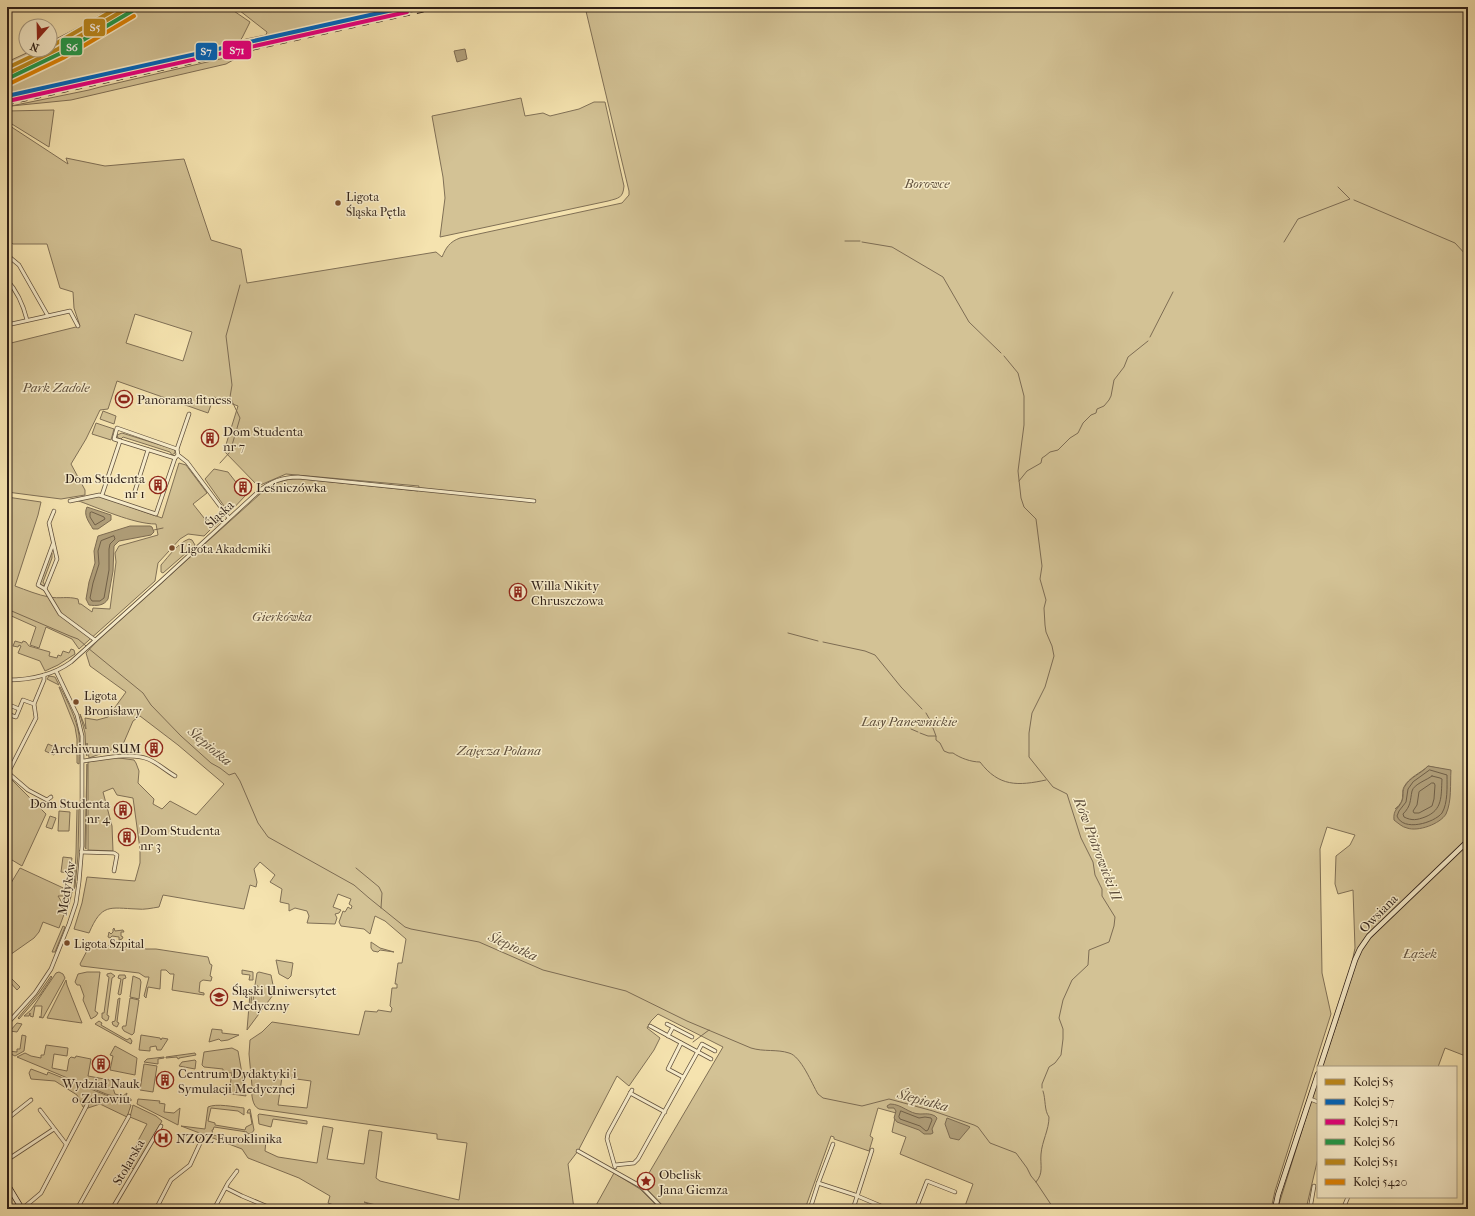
<svg xmlns="http://www.w3.org/2000/svg" width="1475" height="1216" font-family="'IM FELL French Canon',serif">
<style>
.green{fill:#d3c295;stroke:#807056;fill-rule:evenodd}
.water{fill:#b1a07b;stroke:#7d6c53}
.lines{fill:none;stroke-linecap:round;stroke-linejoin:round}
.shore{stroke:#706049;stroke-width:1}
.stream{stroke:#7d6c53;stroke-width:1}
.street-casing{stroke:#60503d;stroke-width:4.5}
.secondary-casing{stroke:#2e1f17;stroke-width:6}
.street{stroke:#f8edcb;stroke-width:3}
.secondary{stroke:#f8edcb;stroke-width:4.5}
.rail{stroke:#2e1f17;stroke-width:1;stroke-dasharray:7 7;stroke-linecap:butt}
.rail-1-casing{stroke:#f8edcb;stroke-width:7}
.rail-2-casing{stroke:#f8edcb;stroke-width:7}
.rail-3-casing{stroke:#f8edcb;stroke-width:7}
.rail-4-casing{stroke:#f8edcb;stroke-width:7}
.rail-5-casing{stroke:#f8edcb;stroke-width:7}
.rail-6-casing{stroke:#f8edcb;stroke-width:7}
.rail-1{stroke:#be8a1d;stroke-width:4}
.rail-2{stroke:#0065bd;stroke-width:4}
.rail-3{stroke:#e5007d;stroke-width:4}
.rail-4{stroke:#1f9b4a;stroke-width:4}
.rail-5{stroke:#be8a1d;stroke-width:4}
.rail-6{stroke:#e08303;stroke-width:4}
.bus-dot{fill:#7a4b2a;stroke:#f8edcb;stroke-width:1.5}
.labels{text-anchor:middle;stroke-width:3;stroke-linejoin:round;paint-order:stroke}
.bus-label{font-size:12px;fill:#2e1f17;stroke:#f8edcb;text-anchor:start}
.park-label{font-size:13px;font-style:italic;fill:#60503d;stroke:#f8edcb}
.poi-label{font-size:13px;fill:#2e1f17;stroke:#f8edcb;text-anchor:start}
.street-label{font-size:13px;fill:#2e1f17;stroke:#f8edcb}
.water-label{font-size:14px;font-style:italic;fill:#5c4c3a;stroke:#f8edcb}
.line-badge{stroke:#f8edcb;stroke-width:1.5}
.badge-label{font-size:11px;text-anchor:middle;font-weight:bold;fill:#fff}
</style>
<rect width="100%" height="100%" fill="#f5e3af"/>
<filter id="stains"><feTurbulence type="fractalNoise" baseFrequency=".005" numOctaves="4"/><feColorMatrix values="0 0 0 0 .2 0 0 0 0 .09 0 0 0 0 .02 0 0 0 .5 -.17"/></filter>
<radialGradient id="worn" r=".72"><stop offset=".6" stop-color="#630" stop-opacity="0"/><stop offset="1" stop-color="#630" stop-opacity=".3"/></radialGradient>
<g class="green">
<path d="M112,7H120L50,48V42L85,24Z"/>
<path d="M134,7H228L250,22L242,38L241,39V42L7,93V75L43,60Z"/>
<path d="M235,7H397L244,41V40L246,39L266,35L267,32Z"/>
<path d="M414,7H435L330,29L290,41L241,52V50L247,47V44Z"/>
<path d="M585,7H1468V1057L1445,1048L1438,1067H1322L1343,1005L1355,948L1353,890L1338,894L1335,884L1336,856L1350,845L1355,835L1327,827L1320,849L1322,973L1331,1014L1275,1191L1271,1209H970L965,1206L973,1184L900,1154L906,1137L892,1132L896,1113L878,1108L870,1136L873,1138L869,1151L834,1139V1137L831,1136L805,1209H666L647,1189L640,1184L643,1180L641,1178L643,1176L646,1178L723,1047L658,1014L651,1021L647,1028L660,1038L654,1050L629,1086L617,1076L578,1151L568,1164L574,1209H392L364,1202L380,1209H345L328,1203L330,1196L299,1178L248,1158L242,1149L181,1126L205,1129L208,1107C216,1103 235,1107 244,1108V1115L238,1111L211,1108L208,1121L215,1123V1125L245,1130L246,1127L252,1124L250,1113H247L248,1110L250,1109L254,1130L252,1133L247,1134V1132L214,1127L213,1130H212L213,1135L246,1140V1137L266,1140L265,1151L278,1157L317,1163L323,1126L333,1128L327,1159L364,1164L369,1130L382,1132L376,1178L380,1181L459,1200L467,1143L437,1139V1134L259,1109C252,1106 252,1095 251,1088L252,1086L249,1054L250,1040L262,1032L272,1022L359,1035L365,1011L377,1012L378,1010L391,1012L392,1008L390,1006L392,988H397V984H395L398,963H402L406,939L385,921L375,916L370,934L364,929L341,926L339,922L343,911L345,912L348,907L351,909L352,906L349,904L351,899L338,894L333,907L341,910L339,913L335,914L337,918L335,924L307,923L309,916L307,911L295,908L289,911V904L280,902L282,889L270,882L275,875L260,862L254,869L257,882L256,887L250,885L244,909L163,895L159,907C152,908 144,910 137,909C109,908 102,903 89,933L74,929L82,903L87,877L135,881L140,863V849L133,798L117,795L113,788L103,792L112,826L113,851L88,850V762L112,757L134,760L136,763L139,771L138,783L154,799L153,804L162,809L170,801L196,815L224,784L178,745L140,716L133,721L121,749L111,750L89,758L87,743V756L86,754L85,733L80,714L86,729L85,718L97,720L108,717L126,692L90,666L86,653L98,640L269,486C280,481 290,478 302,479L418,491L419,486L286,474L258,486L224,451L238,406L214,397L208,413L117,381L108,409L100,410L86,439L71,464L85,490V495L61,499L7,492V344L80,326L74,308L73,292L60,288L47,244H13L7,240V124L68,164L66,158L105,166L184,159L211,240L241,249L247,283L436,252L442,257C446,248 449,242 460,238L622,203L629,195V191ZM135,314L192,332L183,361L126,343ZM1428,766L1451,771L1395,809C1407,799 1400,795 1404,787C1409,777 1421,773 1428,766ZM282,1077L311,1081L307,1108L278,1105Z"/>
<path d="M243,45L244,46L237,49L239,52L7,103V97Z"/>
<path d="M33,50H46L7,69V62Z"/>
<path d="M233,56L235,59L226,64L71,100L11,106L89,90L100,87Z"/>
<path d="M521,98L525,116L543,113L550,116L579,109L594,102H605L624,186C623,198 619,198 608,201L440,237L445,198L443,177L432,116Z"/>
<path d="M54,110L49,147L7,121V111Z"/>
<path d="M103,411L116,416L114,424L100,419Z"/>
<path d="M96,423L114,429L111,440L92,434Z"/>
<path d="M122,433L173,449L175,451V453L172,455L170,452L123,437L121,439L118,438L117,435Z"/>
<path d="M179,463L186,465L207,493L193,504L212,528L204,536L188,534L180,539L158,563L155,581L79,649L72,639L46,627L39,648L30,645L36,627L7,614V497L41,502L38,515L15,586C26,590 38,595 49,597C60,599 67,596 78,599L79,604H81L92,612L93,608L110,609L116,562L115,553L119,546L158,535L156,524C133,524 99,508 76,500L99,496L162,518Z"/>
<path d="M214,469L228,472L246,495L229,513L205,479Z"/>
<path d="M221,512L223,515L221,521L214,527L210,522L216,518L217,519L220,517L219,514Z"/>
<path d="M189,539L192,540L195,545L163,573L161,572V565C169,556 178,543 189,539Z"/>
<path d="M51,552L52,553V558L43,582L45,585L43,586L40,584Z"/>
<path d="M15,641L22,643L23,641L26,642L29,646L50,652L49,656L57,658L58,655L61,656L63,651L69,653L71,649L74,650L75,654L58,665L45,671L40,661L18,653L21,646L19,645L18,647L13,646Z"/>
<path d="M49,676L55,677L59,685L47,679Z"/>
<path d="M59,687H60C68,702 76,718 79,735C80,744 79,754 79,764L77,763V739L75,727Z"/>
<path d="M48,744L57,748L54,755L45,751Z"/>
<path d="M87,764L86,849L85,847Z"/>
<path d="M9,777L46,814L22,866L7,857V780Z"/>
<path d="M77,808H79L78,856L75,887L74,889L76,853Z"/>
<path d="M59,811L70,812L69,831H58Z"/>
<path d="M50,816L56,818L52,829L46,827Z"/>
<path d="M63,857L72,858L70,873L61,872Z"/>
<path d="M20,868L72,892L69,905L64,896H58L66,909L59,928L43,922L39,932L34,938L7,957V881L11,883Z"/>
<path d="M63,926L65,927L55,952H52Z"/>
<path d="M114,928L115,931L123,930L124,932H121V936L123,937L122,939L119,940V937L112,936L110,938L108,937L109,932L111,934L113,932V929Z"/>
<path d="M371,942L380,948L394,952L380,950L378,952L373,951L371,948Z"/>
<path d="M91,943L131,949L138,946L146,949H156L208,957L210,964L212,965L210,976L212,977L211,981L203,980L200,982L199,992L204,993V995L172,990L174,974H170L166,970H161L160,989L148,987L146,998L144,996L149,977H145L139,973L81,966L80,964Z"/>
<path d="M276,960L293,963L291,976L288,979L279,974Z"/>
<path d="M242,970L253,972V980H249L250,975L242,974Z"/>
<path d="M59,972L63,974L65,978L44,1016L43,1018L39,1017H41L42,1006H35L33,1017L30,1016V1013L29,1016H24L31,1010L56,973Z"/>
<path d="M87,972H100L95,1011L98,1013L96,1016L91,1019L83,1000L84,996L80,985H77L75,982L78,974Z"/>
<path d="M259,972L271,975L274,990L273,995L247,1030L250,994H252L251,1003L256,1004V1001H253L254,992H257L258,986L255,985L257,973Z"/>
<path d="M111,973L115,976L112,978L107,1015L109,1016L108,1020L106,1021L102,1018V1013H104L109,977L107,976V974Z"/>
<path d="M7,974L20,987L17,990L9,981L7,983Z"/>
<path d="M119,975H125L126,978L123,979L121,994L120,995L118,994L121,979L118,978Z"/>
<path d="M51,976L52,977L40,995L19,1019L18,1018L39,993Z"/>
<path d="M133,976L140,979L141,982L139,999L130,997Z"/>
<path d="M66,980L67,985L82,1023L47,1018Z"/>
<path d="M120,998L117,1022L119,1023L117,1027L113,1025L112,1022L115,1021L118,999Z"/>
<path d="M130,998L139,1000L134,1033L132,1035L124,1031L122,1028L123,1026H126Z"/>
<path d="M99,1021L102,1023L101,1025L127,1040L130,1038L132,1041L131,1044L95,1024Z"/>
<path d="M17,1023L22,1024L17,1032L10,1031Z"/>
<path d="M212,1029L222,1030V1033L239,1035L228,1040L221,1041L219,1039L209,1042Z"/>
<path d="M22,1035L26,1036L24,1051L15,1056L7,1052V1048H9V1051L17,1052V1049H20Z"/>
<path d="M141,1035L160,1038L161,1040L162,1038L168,1039L161,1050H157L156,1046L150,1047V1051L139,1050Z"/>
<path d="M46,1045L68,1048L67,1056L54,1054L52,1068L67,1071L69,1059L71,1057L75,1058L76,1056L91,1059L88,1076L115,1081L113,1088L115,1094L123,1096L127,1093L126,1097L131,1099V1101L106,1094L17,1057L25,1053L31,1056L41,1058V1055H44Z"/>
<path d="M115,1046L137,1058L135,1075L110,1070L113,1056L110,1055Z"/>
<path d="M232,1048L238,1051L246,1096L225,1093V1092H229L232,1073L223,1072V1069L204,1067L202,1065L204,1052Z"/>
<path d="M195,1053L196,1055L179,1058V1059L177,1058V1057L166,1058V1057Z"/>
<path d="M164,1057V1058L158,1059V1064L144,1062L147,1059Z"/>
<path d="M195,1060L196,1061L195,1069L179,1066L182,1062Z"/>
<path d="M144,1064L157,1066L153,1092L140,1090Z"/>
<path d="M31,1069L47,1075L48,1072L131,1105L127,1117L100,1104L88,1108L83,1107L77,1095L55,1081L31,1079L29,1073Z"/>
<path d="M1318,1079V1158L1306,1209H1283L1279,1204Z"/>
<path d="M138,1099L160,1101L159,1103L165,1104L164,1112L174,1113L180,1108L178,1125L137,1104Z"/>
<path d="M133,1105L156,1116L162,1121L134,1169L125,1165L147,1124L130,1117Z"/>
<path d="M259,1114L307,1121V1124L273,1119L271,1127L259,1124L258,1115Z"/>
<path d="M614,1173L640,1189L660,1209H594Z"/>
</g>
<g class="water">
<path d="M465,49L467,59L457,62L454,51Z"/>
<path d="M87,507L111,515V520L98,529H93C89,522 83,515 87,507Z"/>
<path d="M130,526H150L152,527L154,532L151,535L119,541L114,546L113,571L108,599C104,606 96,606 89,605L86,599L89,582L95,563L94,551L98,536Z"/>
<path d="M1428,766L1451,770C1450,784 1452,801 1446,814C1440,824 1418,832 1407,828C1402,827 1398,823 1394,820C1393,809 1398,810 1402,801C1404,796 1402,790 1405,786C1410,777 1421,774 1428,766Z"/>
<path d="M890,1104C902,1104 909,1114 920,1114C926,1114 929,1113 935,1116L937,1118L932,1129L933,1133L931,1134H924L919,1130L897,1122L894,1118L896,1111L894,1108H888L887,1106Z"/>
<path d="M947,1118L968,1126L970,1127L959,1140L950,1138L945,1124Z"/>
</g>
<g class="lines">
<g class="shore">
<path d="M92,512L104,517L105,519L95,525L90,517V513Z"/>
<path d="M114,536L115,539L110,544L109,549V570L104,598L100,601H92L90,598L93,583L99,564L98,551L101,541Z"/>
<path d="M1430,770L1447,775C1447,786 1448,803 1442,813C1434,823 1403,832 1397,816L1399,811L1406,802L1408,789L1413,782Z"/>
<path d="M1432,776L1440,778L1442,779C1441,796 1443,810 1425,817C1417,820 1412,821 1404,817L1403,814C1411,806 1410,801 1412,791C1414,784 1427,780 1432,776Z"/>
<path d="M1432,783H1434L1435,785L1434,799L1432,806L1419,813H1414L1413,811L1417,805L1419,792Z"/>
<path d="M901,1111L919,1118L925,1117L931,1118L932,1120L928,1130L926,1131L920,1126L900,1119L899,1117Z"/>
</g>
<g class="stream">
<path d="M1354,200L1455,243L1468,257"/>
<path d="M845,241H860"/>
<path d="M862,242L892,247L943,277L969,322L1001,353"/>
<path d="M1284,242L1298,219L1350,199L1338,187"/>
<path d="M1150,337L1173,292"/>
<path d="M1004,356L1018,373L1024,396V425L1018,471L1021,498L1024,507L1036,519L1042,566L1040,579L1046,600L1044,608L1045,625L1046,632L1052,646L1054,656L1045,687L1032,713L1029,733V757L1053,787L1067,794L1081,838L1093,862L1095,875L1102,889V896L1115,917L1114,926L1109,942L1089,950L1088,965L1072,980L1063,1000L1059,1018L1063,1029V1039L1061,1055L1055,1063L1049,1067L1042,1084V1088"/>
<path d="M220,463L230,452L240,418L230,397L232,385L226,336L240,285"/>
<path d="M1019,481L1027,471L1041,463L1042,458L1045,456L1050,452L1058,450L1070,438L1078,433L1083,423L1091,415L1096,413L1097,409L1104,406L1109,400L1111,396L1114,380L1124,367L1128,357L1148,341"/>
<path d="M154,530L163,528"/>
<path d="M7,609L70,636L78,639L86,646"/>
<path d="M788,633L818,641"/>
<path d="M823,642L865,651L875,655L901,687L922,709"/>
<path d="M88,648L143,693L151,705L181,736L211,763L220,768L229,775L235,773L240,781L258,823L268,837L354,885L369,898L405,927L411,929L479,942L543,970L626,991L687,1021L751,1048C764,1052 777,1049 789,1053C801,1056 812,1084 818,1094L823,1098L862,1106L889,1099L893,1100L933,1111L974,1125L978,1127L990,1143L1016,1153L1027,1168L1031,1176L1036,1182L1054,1209"/>
<path d="M926,713L930,720L936,736"/>
<path d="M911,729L918,732"/>
<path d="M920,733L928,736H936V740L940,743L944,751L949,753H953C960,758 971,762 980,762C999,787 1018,786 1046,780"/>
<path d="M356,868L379,887L382,893L381,908"/>
<path d="M693,1042L709,1030"/>
<path d="M1036,1182C1044,1173 1040,1165 1041,1154C1042,1141 1049,1130 1049,1117C1044,1110 1046,1100 1043,1091"/>
</g>
<defs>
<g id="street">
<path d="M7,255L19,265L48,316"/>
<path d="M7,280C18,292 23,304 27,320"/>
<path d="M7,325L70,311L78,326"/>
<path d="M189,414L177,449L178,455L187,462L229,518"/>
<path d="M175,458L114,439L117,428L177,449"/>
<path d="M135,491L148,450"/>
<path d="M102,495L120,441"/>
<path d="M70,501L99,495L156,514L175,458L178,455"/>
<path d="M54,511L49,523L57,559L45,589L60,614L95,640"/>
<path d="M45,589L38,585L53,544"/>
<path d="M7,680C29,680 53,675 71,662L160,582L259,491C271,481 283,477 298,477L534,501"/>
<path d="M7,704L19,709"/>
<path d="M7,714L16,717L23,700L34,704"/>
<path d="M83,761C101,759 131,752 148,759C158,763 166,771 175,776"/>
<path d="M7,772L28,790L47,800L51,797"/>
<path d="M7,775L36,718L34,704L44,680V675"/>
<path d="M81,852L114,853L117,855L114,871"/>
<path d="M7,1024L35,993L51,969L69,924L76,903L79,882L82,846V736L77,715L56,671"/>
<path d="M667,1024L692,1037"/>
<path d="M650,1026L711,1059"/>
<path d="M668,1036L673,1027"/>
<path d="M681,1043L668,1069L683,1077"/>
<path d="M630,1093L665,1112"/>
<path d="M1310,1099L1318,1102"/>
<path d="M40,1110L66,1144"/>
<path d="M7,1119L31,1100"/>
<path d="M578,1151L642,1187L663,1209"/>
<path d="M7,1160L54,1129"/>
<path d="M615,1165L634,1163L638,1159L702,1044L715,1051"/>
<path d="M615,1167L607,1139L608,1134L632,1090"/>
<path d="M818,1183L855,1195L888,1209"/>
<path d="M226,1188L242,1196L273,1209"/>
<path d="M22,1209L41,1193L87,1105"/>
<path d="M77,1209L129,1116"/>
<path d="M112,1209L161,1126"/>
<path d="M156,1209L171,1180L190,1165L202,1139"/>
<path d="M214,1209L228,1183L237,1171"/>
<path d="M810,1209L819,1181L833,1144"/>
<path d="M853,1209L872,1150"/>
<path d="M916,1209L927,1181L955,1192"/>
<path d="M1310,1209L1314,1186"/>
<path d="M1343,1209L1348,1197"/>
</g>
<g id="secondary">
<path d="M1320,1067L1355,960L1360,949L1369,936L1468,841"/>
<path d="M7,1184L22,1209"/>
<path d="M1275,1209L1278,1195L1318,1074"/>
</g>
</defs>
<use href="#street" class="street-casing"/>
<use href="#secondary" class="secondary-casing"/>
<use href="#street" class="street"/>
<use href="#secondary" class="secondary"/>
<path class="rail" d="M7,105L446,7"/>
<defs>
<path id="rail-1" d="M7,74L58,49L129,7"/>
<path id="rail-2" d="M7,96L406,7"/>
<path id="rail-3" d="M8,101L407,12"/>
<path id="rail-4" d="M9,78L61,53L132,11"/>
<g id="rail-5">
<path d="M50,47L119,7"/>
<path d="M7,68L45,50"/>
</g>
<path id="rail-6" d="M11,83L63,58L134,16"/>
</defs>
<use href="#rail-1" class="rail-1-casing"/>
<use href="#rail-2" class="rail-2-casing"/>
<use href="#rail-3" class="rail-3-casing"/>
<use href="#rail-4" class="rail-4-casing"/>
<use href="#rail-5" class="rail-5-casing"/>
<use href="#rail-6" class="rail-6-casing"/>
<use href="#rail-1" class="rail-1"/>
<use href="#rail-2" class="rail-2"/>
<use href="#rail-3" class="rail-3"/>
<use href="#rail-4" class="rail-4"/>
<use href="#rail-5" class="rail-5"/>
<use href="#rail-6" class="rail-6"/>
</g>
<defs>
<symbol id="stadium-ring" viewBox="-11 -11 22 22"><circle r="9.5" fill="#f8edcb" stroke="#8f2418" stroke-width="1.5"/><path d="M0-5a6.5 5 0 1 0 0 10a6.5 5 0 1 0 0-10ZM-3.5-1.8h7v3.6h-7Z" fill="#8f2418"/></symbol>
<symbol id="building-ring" viewBox="-11 -11 22 22"><circle r="9.5" fill="#f8edcb" stroke="#8f2418" stroke-width="1.5"/><path d="M-4-6H4V6H1V3H-1V6H-4ZM-2.5-4.3h1.7v1.8h-1.7ZM.8-4.3h1.7v1.8H.8ZM-2.5-1h1.7V.8h-1.7ZM.8-1h1.7V.8H.8Z" fill="#8f2418"/></symbol>
<symbol id="university-ring" viewBox="-11 -11 22 22"><circle r="9.5" fill="#f8edcb" stroke="#8f2418" stroke-width="1.5"/><path d="M0-5L7-2L0 1L-7-2ZM-4 1L0 2.5L4 1V4Q0 6-4 4Z" fill="#8f2418"/></symbol>
<symbol id="hospital-ring" viewBox="-11 -11 22 22"><circle r="9.5" fill="#f8edcb" stroke="#8f2418" stroke-width="1.5"/><path d="M-5-5h3v3.5h4V-5h3V5h-3V1.5h-4V5h-3Z" fill="#8f2418"/></symbol>
<symbol id="sight-ring" viewBox="-11 -11 22 22"><circle r="9.5" fill="#f8edcb" stroke="#8f2418" stroke-width="1.5"/><path d="M0-6L1.8-2.2L6-1.7L2.9 1.2L3.7 5.4L0 3.3L-3.7 5.4L-2.9 1.2L-6-1.7L-1.8-2.2Z" fill="#8f2418"/></symbol>
</defs>
<g fill-rule="evenodd">
<use href="#stadium-ring" x="114" y="389" width="20" height="20"/>
<use href="#building-ring" x="200" y="428" width="20" height="20"/>
<use href="#building-ring" x="148" y="475" width="20" height="20"/>
<use href="#building-ring" x="233" y="477" width="20" height="20"/>
<use href="#building-ring" x="508" y="582" width="20" height="20"/>
<use href="#building-ring" x="144" y="738" width="20" height="20"/>
<use href="#building-ring" x="113" y="800" width="20" height="20"/>
<use href="#building-ring" x="117" y="827" width="20" height="20"/>
<use href="#university-ring" x="209" y="987" width="20" height="20"/>
<use href="#building-ring" x="91" y="1054" width="20" height="20"/>
<use href="#building-ring" x="155" y="1070" width="20" height="20"/>
<use href="#hospital-ring" x="153" y="1128" width="20" height="20"/>
<use href="#sight-ring" x="636" y="1171" width="20" height="20"/>
</g>
<g class="bus-dot">
<circle cx="338" cy="203" r="3.5"/>
<circle cx="172" cy="548" r="3.5"/>
<circle cx="76" cy="702" r="3.5"/>
<circle cx="67" cy="943" r="3.5"/>
</g>
<g class="labels">
<g class="bus-label">
<text x="346" y="201">Ligota<tspan x="346" dy="15">Śląska Pętla</tspan></text>
<text x="180" y="553">Ligota Akademiki</text>
<text x="84" y="700">Ligota<tspan x="84" dy="15">Bronisławy</tspan></text>
<text x="74" y="948">Ligota Szpital</text>
</g>
<g class="park-label">
<text x="927" y="188">Borowce</text>
<text x="56" y="392">Park Zadole</text>
<text x="282" y="621">Gierkówka</text>
<text x="909" y="726">Lasy Panewnickie</text>
<text x="499" y="755">Zajęcza Polana</text>
<text x="1420" y="958">Łążek</text>
</g>
<g class="poi-label">
<text x="137" y="404">Panorama fitness</text>
<text x="223" y="436">Dom Studenta<tspan x="223" dy="15">nr 7</tspan></text>
<text x="145" y="483" text-anchor="end">Dom Studenta<tspan x="145" dy="15">nr 1</tspan></text>
<text x="256" y="492">Leśniczówka</text>
<text x="531" y="590">Willa Nikity<tspan x="531" dy="15">Chruszczowa</tspan></text>
<text x="141" y="753" text-anchor="end">Archiwum SUM</text>
<text x="110" y="808" text-anchor="end">Dom Studenta<tspan x="110" dy="15">nr 4</tspan></text>
<text x="140" y="835">Dom Studenta<tspan x="140" dy="15">nr 3</tspan></text>
<text x="232" y="995">Śląski Uniwersytet<tspan x="232" dy="15">Medyczny</tspan></text>
<text x="178" y="1078">Centrum Dydaktyki i<tspan x="178" dy="15">Symulacji Medycznej</tspan></text>
<text x="101" y="1088" text-anchor="middle">Wydział Nauk<tspan x="101" dy="15">o Zdrowiu</tspan></text>
<text x="176" y="1143">NZOZ Euroklinika</text>
<text x="659" y="1179">Obelisk<tspan x="659" dy="15">Jana Giemza</tspan></text>
</g>
<g class="street-label">
<text transform="translate(219 514) rotate(-43)" y="5">Śląska</text>
<text transform="translate(66 888) rotate(-80)" y="5">Medyków</text>
<text transform="translate(1378 913) rotate(-45)" y="5">Owsiana</text>
<text transform="translate(128 1162) rotate(-60)" y="5">Stolarska</text>
</g>
<g class="water-label">
<text transform="translate(210 746) rotate(40)" y="5">Ślepiotka</text>
<text transform="translate(1098 849) rotate(69)" y="5">Rów Piotrowicki II</text>
<text transform="translate(513 946) rotate(24)" y="5">Ślepiotka</text>
<text transform="translate(923 1100) rotate(15)" y="5">Ślepiotka</text>
</g>
</g>
<g class="line-badge">
<rect x="83" y="18" width="23" height="19" rx="4" fill="#be8a1d"/>
<rect x="60" y="37" width="23" height="19" rx="4" fill="#1f9b4a"/>
<rect x="222" y="40" width="30" height="20" rx="4" fill="#e5007d"/>
<rect x="195" y="42" width="23" height="19" rx="4" fill="#0065bd"/>
</g>
<g class="badge-label">
<text x="95" y="31">S5</text>
<text x="72" y="51">S6</text>
<text x="237" y="54">S71</text>
<text x="206" y="55">S7</text>
</g>
<rect width="1475" height="1216" fill="none" stroke="#f5e3af" stroke-width="24"/>
<rect x="8" y="8" width="1459" height="1200" fill="none" stroke="#2e1f17" stroke-width="2"/>
<rect x="12" y="12" width="1451" height="1192" fill="none" stroke="#2e1f17"/>
<rect x="1317" y="1066" width="140" height="132" fill="#f8edcb" stroke="#a79b83"/>
<rect x="1325" y="1079" width="20" height="6" fill="#be8a1d" stroke="#a79b83"/>
<text x="1353" y="1086" font-size="12" fill="#2e1f17">Kolej S5</text>
<rect x="1325" y="1099" width="20" height="6" fill="#0065bd" stroke="#a79b83"/>
<text x="1353" y="1106" font-size="12" fill="#2e1f17">Kolej S7</text>
<rect x="1325" y="1119" width="20" height="6" fill="#e5007d" stroke="#a79b83"/>
<text x="1353" y="1126" font-size="12" fill="#2e1f17">Kolej S71</text>
<rect x="1325" y="1139" width="20" height="6" fill="#1f9b4a" stroke="#a79b83"/>
<text x="1353" y="1146" font-size="12" fill="#2e1f17">Kolej S6</text>
<rect x="1325" y="1159" width="20" height="6" fill="#be8a1d" stroke="#a79b83"/>
<text x="1353" y="1166" font-size="12" fill="#2e1f17">Kolej S51</text>
<rect x="1325" y="1179" width="20" height="6" fill="#e08303" stroke="#a79b83"/>
<text x="1353" y="1186" font-size="12" fill="#2e1f17">Kolej 5420</text>
<g transform="translate(38 38) rotate(200)"><circle r="19" fill="#f8edcb" stroke="#a79b83"/>
<path d="M0-3L7 15L0 10L-7 15Z" fill="#8f2418"/>
<text y="-6" font-size="11" font-weight="bold" text-anchor="middle" fill="#2e1f17">N</text>
</g>
<rect width="100%" height="100%" filter="url(#stains)"/>
<rect width="100%" height="100%" fill="url(#worn)"/>
</svg>
